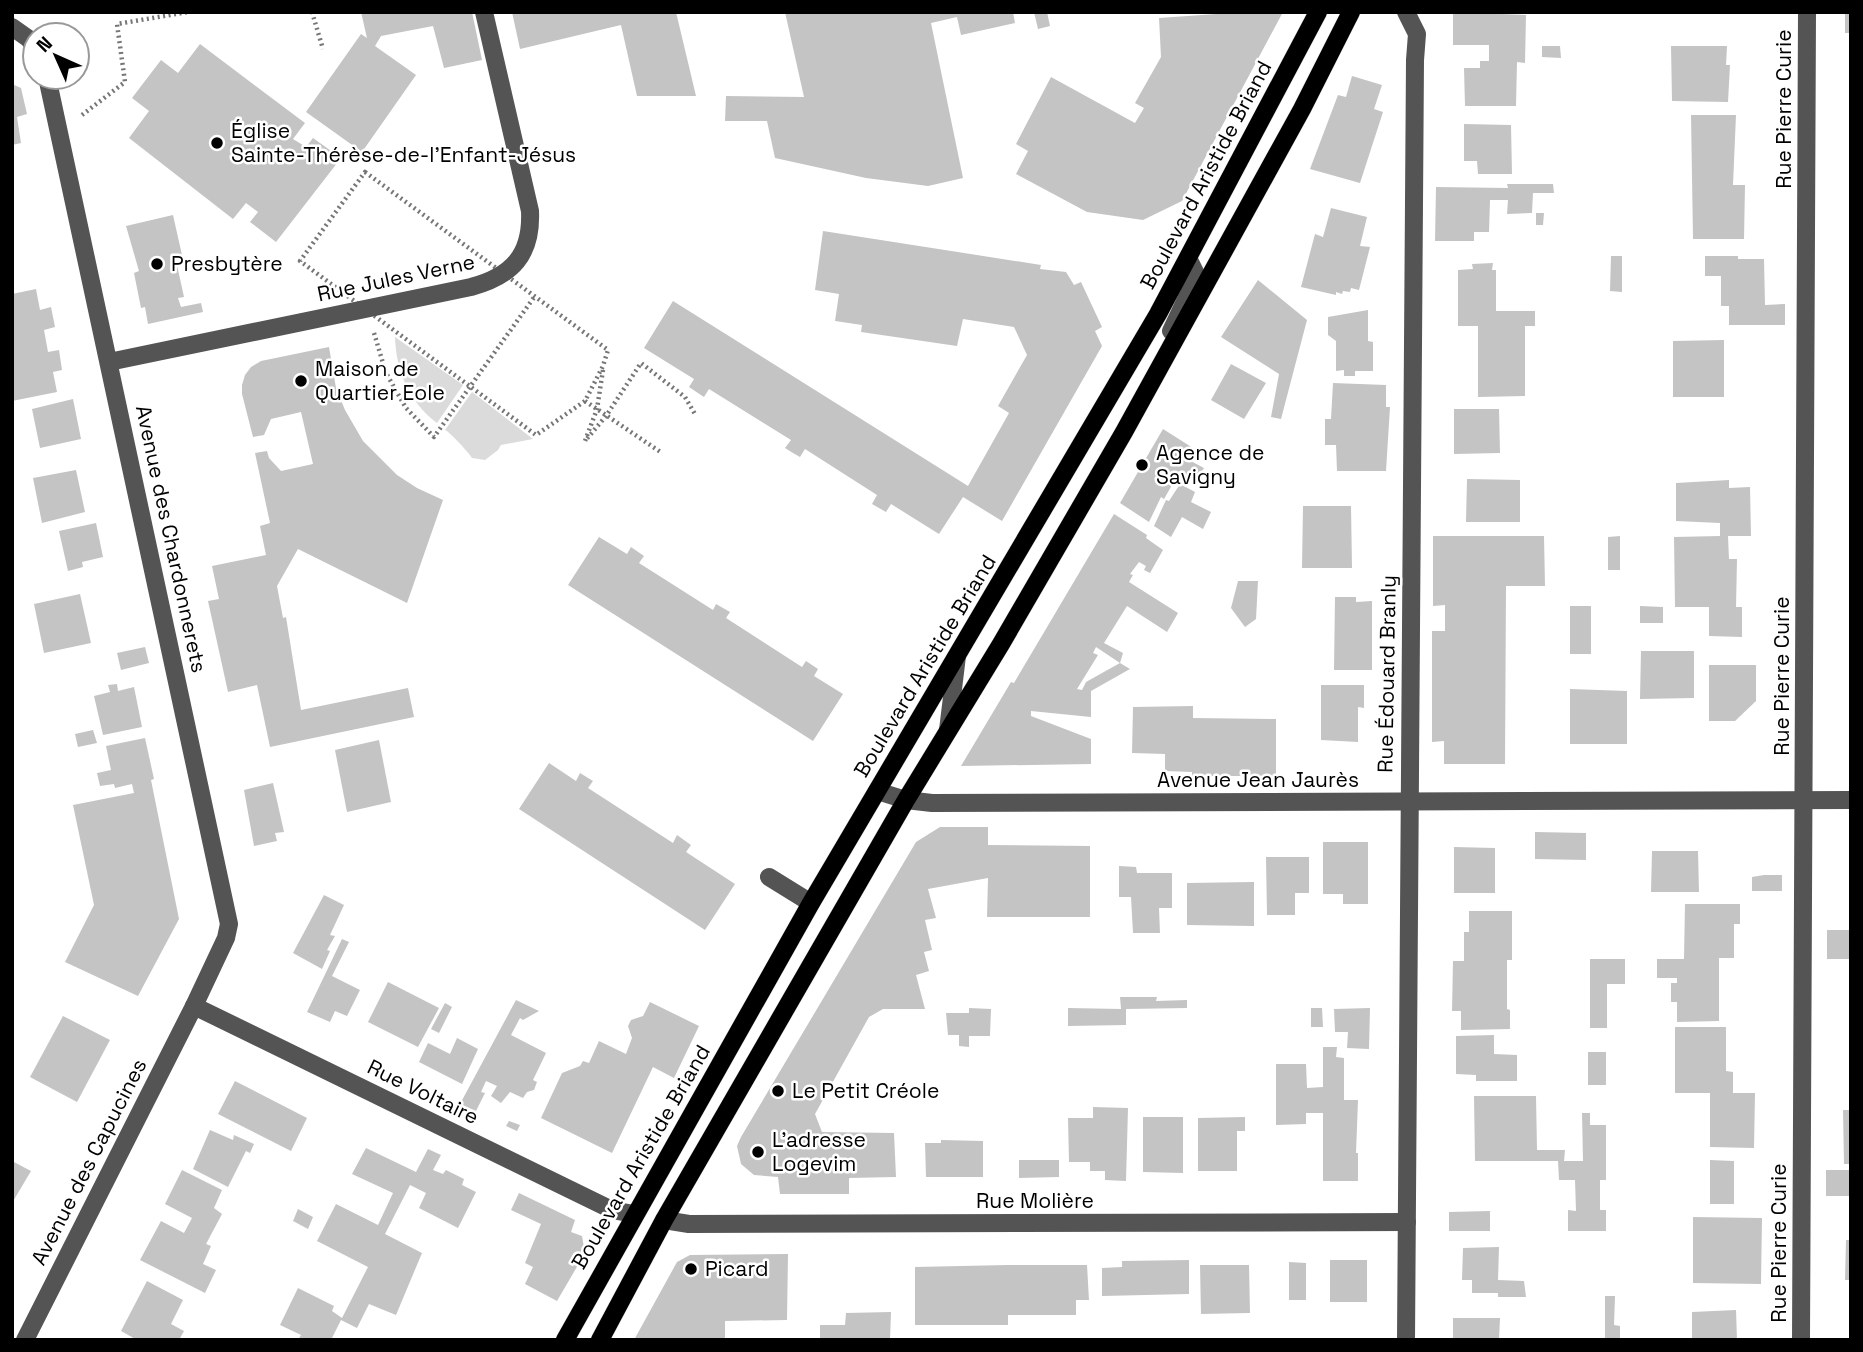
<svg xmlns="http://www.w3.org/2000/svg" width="1863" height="1352" font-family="'Space Grotesk',sans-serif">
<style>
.green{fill:#dbdbdb}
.building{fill:#c4c4c4}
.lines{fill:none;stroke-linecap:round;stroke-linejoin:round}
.major-casing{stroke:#dbdbdb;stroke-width:19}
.path{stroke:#767676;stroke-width:4.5;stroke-dasharray:2 3.5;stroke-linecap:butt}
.minor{stroke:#545454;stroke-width:18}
.major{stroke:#000;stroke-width:18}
.poi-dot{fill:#000;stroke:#fff;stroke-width:2.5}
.labels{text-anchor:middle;stroke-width:5;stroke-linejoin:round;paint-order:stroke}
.street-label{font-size:21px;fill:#000;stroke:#fff}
.poi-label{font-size:21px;fill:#000;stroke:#fff;text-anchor:start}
</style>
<rect width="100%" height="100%" fill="#fff"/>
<g class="green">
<path d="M395,337L463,385L437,423C409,402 396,371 395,337Z"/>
<path d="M472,392L533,439L501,445L498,450L485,460L472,458C470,454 450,432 445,430Z"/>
</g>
<g class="building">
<path d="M361,12H472L482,60L444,68L433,26L381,36L375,46L416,75L362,152L306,112L361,34L367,38Z"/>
<path d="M512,12H676L696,96H637L621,25L520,49Z"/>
<path d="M785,12H1013L1015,23L961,35L957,17L931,23L963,178L928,186L866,178L775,158L767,121H725L726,96L804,97Z"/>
<path d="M1034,12H1047L1050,26L1038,29Z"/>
<path d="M1245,12H1283L1182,201L1143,220L1087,212L1016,174L1028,151L1016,144L1051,77L1135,123L1144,108L1135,103L1161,57L1159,18Z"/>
<path d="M1453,12L1526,15L1525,63L1517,62L1516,106H1465L1464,68H1480V61H1489V45H1453Z"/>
<rect x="1845" y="12" width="6" height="21"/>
<path d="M200,44L305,123L293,139L306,147L313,138L341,158L276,242L250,222L258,212L246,203L233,219L129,138L149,111L132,98L161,60L178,73Z"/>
<path d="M1542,46H1560L1561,58L1542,57Z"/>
<path d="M1671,46H1727L1726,65H1730L1728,102L1672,101Z"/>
<path d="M1352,76L1382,85L1374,109L1383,112L1360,183L1310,169L1338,95L1346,97Z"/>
<path d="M12,84L21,88L27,114L17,117L21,143L12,145Z"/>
<path d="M1691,115H1736L1733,185H1745L1744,239H1693Z"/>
<path d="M1464,124L1511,125L1512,174H1478L1477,161H1464Z"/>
<path d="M1507,184H1553L1554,193H1533L1532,213L1507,214L1508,200H1490L1489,232H1474V241H1435L1436,187L1508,188Z"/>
<path d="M1331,208L1367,217L1360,246L1370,247L1359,290L1351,288L1350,292L1343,291L1342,294L1336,292V295L1301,287L1315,234L1323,237Z"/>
<path d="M1536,213H1544L1543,225H1536Z"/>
<path d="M173,215L182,255L175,256L184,297L178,298L181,307L201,303L203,312L148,324L145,307L141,308L134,273L139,271L126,226Z"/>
<path d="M823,231L1041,265L1040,269L1066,272L1074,285L1081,282L1102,327L1095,331L1102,346L1002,521L963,497L939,534L891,504L886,512L872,504L877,495L805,449L800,457L793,453L785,448L791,440L709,389L704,397L689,387L694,379L644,348L673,301L968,486L1009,413L998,406L1027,355L1014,327L963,319L957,346L861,332L862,325L835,321L839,294L815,290Z"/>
<path d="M1611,256H1622V292L1610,291Z"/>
<path d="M1705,256H1738V259H1764L1765,305L1785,304V325H1729V306H1721V276H1705Z"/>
<path d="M1493,263L1492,270H1496V311H1535V326H1525V396L1478,397V326H1458V270L1473,269L1472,264Z"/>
<path d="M1258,280L1307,320L1281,419L1271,417L1279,374L1221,337Z"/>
<path d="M36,289L40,310L51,307L55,327L44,330L48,352L59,350L62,370L53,372L57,392L12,401V294Z"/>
<path d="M1368,310V341L1373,342V371H1355V376H1344V370L1336,371V341L1328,335V317Z"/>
<path d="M1724,340V397H1673V341Z"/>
<path d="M329,347L336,388L345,410L363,441L397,475L417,488L443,500L407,603L298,549L277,586L283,618L286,617L301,710L408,688L414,717L270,747L257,685L228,692L208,601L219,599L212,566L266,555L260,526L270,523L255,453L267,451L269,458L281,471L313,464L301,412L271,419L264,435L253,437L242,394V385L245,375L251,367L261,361Z"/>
<path d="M1231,364L1266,383L1244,419L1211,400Z"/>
<path d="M1333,383L1386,385V407H1390L1386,471H1337L1336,445H1325V419H1331Z"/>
<path d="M73,399L81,439L40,448L32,409Z"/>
<path d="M1454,409H1499L1500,453L1454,454Z"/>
<path d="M1163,429L1193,448L1187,459L1204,468L1196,481L1180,471L1164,499L1161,497L1149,522L1120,503Z"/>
<path d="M76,470L85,512L42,523L33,478Z"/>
<path d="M1467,479L1520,480V522H1466Z"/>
<path d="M1729,480V488L1750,487L1751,536H1728L1729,559H1737L1736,607H1742V637L1709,636V607H1675L1674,537L1720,536V523L1676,521V483Z"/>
<path d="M1180,484L1195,492L1191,502L1211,512L1203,529L1182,517L1171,537L1154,526L1166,500L1169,501Z"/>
<path d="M1303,506H1351L1352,568H1302Z"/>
<path d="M1114,514L1147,535L1146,538L1163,550L1150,573L1144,570L1146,566L1139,562L1130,574L1133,575L1129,582L1178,613L1167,632L1127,606L1104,643L1123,653L1120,663L1096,647L1093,653L1098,655L1077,689L1082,690L1086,682L1120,663L1130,669L1091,691V717L1031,711V716L1091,739V764L961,766L1011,682L1014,683Z"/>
<path d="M96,523L103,557L82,562L83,567L68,571L59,531Z"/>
<path d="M1433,536H1544L1545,586H1506L1505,764H1444V741L1432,742V631H1445V605L1433,606Z"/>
<path d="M1620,536V570H1608V537Z"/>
<path d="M599,537L627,554L631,547L644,556L639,563L713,610L716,604L730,612L726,618L802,667L806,661L818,669L814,676L843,694L813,741L568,585Z"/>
<path d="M1238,581H1258L1256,619L1245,627L1231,608Z"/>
<path d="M80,594L91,643L44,653L34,604Z"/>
<path d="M1335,597H1356V602L1372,601V670H1334Z"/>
<rect x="1570" y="606" width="21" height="48"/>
<path d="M1640,606L1663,607V623H1640Z"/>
<path d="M145,647L149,663L121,670L117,653Z"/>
<path d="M1641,651H1694V698L1640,699Z"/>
<path d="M1709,665H1756V701L1735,721H1709Z"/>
<path d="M117,684L118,691L134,687L142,727L103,735L94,696L110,692L108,685Z"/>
<path d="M1321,685H1364V708L1358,707V742L1321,740Z"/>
<path d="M1570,689L1627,691V744H1570Z"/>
<path d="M1193,706V718L1276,719V776H1192V772L1165,771V754L1132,753L1133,707Z"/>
<path d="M93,730L97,743L78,747L75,734Z"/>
<path d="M145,738L154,779L151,780L179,919L138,996L65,962L94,905L73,805L134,793L132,784L115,788L114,784L100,786L97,773L111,770L106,746Z"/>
<path d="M379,740L391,802L347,812L335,750Z"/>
<path d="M549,763L576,781L580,773L593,781L588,788L673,843L677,835L691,845L686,852L735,884L705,930L519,809Z"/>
<path d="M273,783L284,832L275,833L277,841L254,846L244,790Z"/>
<path d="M940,827H988V845L1090,846V917H987L988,878L928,889L936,918L925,920L932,950L924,952L929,971L916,975L925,1009H883L869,1017L815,1114L822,1132L894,1133L896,1177L849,1178V1194H780L778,1177L754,1175L741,1164L737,1146L741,1137L916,842Z"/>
<path d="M1535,832L1586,833V860L1535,859Z"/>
<path d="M1323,842H1368V904H1343V894H1323Z"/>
<path d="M1454,847L1495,848V893H1454Z"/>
<path d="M1652,851H1698L1699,892H1651Z"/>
<path d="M1266,857H1309V893H1295V915H1267Z"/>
<path d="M1119,866L1136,867L1137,873H1172V908H1159L1160,933H1133L1131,897H1119Z"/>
<path d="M1764,875H1782V891H1752V877Z"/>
<path d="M1254,882V926L1187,925V883Z"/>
<path d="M324,895L344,905L330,935L335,936L327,950L330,951L322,969L293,953Z"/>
<path d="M1685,904H1740V924H1734V958H1719V1021L1677,1022V1002H1671V983H1677V978H1657V959H1684Z"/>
<path d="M1469,911H1512V960H1507V1009L1510,1010V1029L1461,1030V1011H1452L1453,961H1464V932H1469Z"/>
<rect x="1827" y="930" width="24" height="29"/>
<path d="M342,939L349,942L332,976L360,990L347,1016L335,1011L330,1022L307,1012Z"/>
<path d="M1590,959H1625V984H1607V1028H1590Z"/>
<path d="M388,982L439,1008L418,1047L368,1022Z"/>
<path d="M1120,997H1157L1156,1001L1187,1000V1008L1126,1009V1025L1068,1026V1008L1121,1009Z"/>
<path d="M516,1000L539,1011L523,1020L520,1018L511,1035L546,1053L533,1080L537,1082L534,1090L527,1092L523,1098L510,1092L501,1103L491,1096L497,1086L486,1081L481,1092L485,1093L476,1111L460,1104Z"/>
<path d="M650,1002L699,1026L674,1078L653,1067L612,1153L541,1118L562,1073L580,1066L583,1061L589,1063L599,1041L626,1054L632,1038L628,1026L631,1020L643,1016Z"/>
<path d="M445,1003L452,1007L439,1033L431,1029Z"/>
<path d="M969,1008L991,1009L990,1036H969V1047L959,1046V1035H948L946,1013H969Z"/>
<path d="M1311,1008H1322L1323,1027H1311Z"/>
<path d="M1370,1008L1369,1049L1347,1048L1348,1032H1335L1334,1009Z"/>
<path d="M63,1016L110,1040L77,1102L30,1077Z"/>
<path d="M1675,1027H1726V1071L1733,1072V1093H1755L1754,1148L1710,1147V1093H1675Z"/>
<path d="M1494,1035V1054L1517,1055V1081H1476V1075L1456,1074V1036Z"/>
<path d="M457,1038L478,1049L462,1084L419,1062L428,1043L450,1054Z"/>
<path d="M1323,1047H1337L1336,1057L1344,1058V1100H1358L1356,1153H1358V1181H1323V1113H1306V1124L1276,1125V1064H1306L1307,1088L1323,1087Z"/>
<rect x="1588" y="1052" width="18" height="33"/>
<path d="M235,1081L307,1118L291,1151L218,1114Z"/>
<path d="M1474,1096H1536L1537,1150H1565L1564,1161H1583L1582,1113H1590V1125H1606V1180H1600V1210H1606V1231H1568V1210L1576,1211L1575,1180H1559L1558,1161H1475Z"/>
<path d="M1093,1107L1128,1108L1126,1181L1105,1180V1171H1090V1162H1069L1068,1118H1093Z"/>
<path d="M1843,1110H1851V1164H1844Z"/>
<path d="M1143,1117H1183V1173L1143,1172Z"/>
<path d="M1245,1117V1131H1237V1171H1198V1118Z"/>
<path d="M509,1121L520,1125L517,1131L506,1126Z"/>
<path d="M210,1130L233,1140L234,1135L254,1144L250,1153L246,1151L228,1187L193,1169Z"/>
<path d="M941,1140L983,1141V1177H926L925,1143H941Z"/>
<path d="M366,1148L416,1172L428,1149L441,1155L433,1170L443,1174L446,1170L464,1179L462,1185L476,1192L458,1228L419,1208L426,1193L410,1185L385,1234L422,1253L396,1315L369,1304L357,1328L341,1320L331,1340H298L301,1335L280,1325L298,1288L334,1306L332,1311L342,1318L368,1267L317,1241L336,1204L378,1225L393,1193L352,1174Z"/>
<path d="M1019,1160H1059V1177L1019,1178Z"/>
<path d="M1710,1160L1734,1161V1204H1710Z"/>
<path d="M12,1161L31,1171L12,1203Z"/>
<path d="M182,1170L222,1190L214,1208L222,1214L206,1244L211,1246L203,1264L216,1270L205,1293L140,1260L161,1221L184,1233L192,1218L165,1204Z"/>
<rect x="1826" y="1170" width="25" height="26"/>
<path d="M519,1193L575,1220L571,1232L582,1236L585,1253L557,1301L525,1284L533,1267L525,1263L541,1224L511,1210Z"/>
<path d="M298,1209L313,1217L308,1229L293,1221Z"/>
<path d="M1490,1211V1231H1449V1212Z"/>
<path d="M1693,1217L1762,1218L1761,1284L1693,1283Z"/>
<path d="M1846,1240H1851V1280H1845Z"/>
<path d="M1499,1247L1498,1280L1524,1281L1526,1297H1498V1293H1472V1280H1462L1463,1248Z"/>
<path d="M788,1254L787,1320L725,1321V1340H634L677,1262L690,1255Z"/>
<path d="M1189,1260V1294L1102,1296V1268L1122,1267V1261Z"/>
<rect x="1330" y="1260" width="37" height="42"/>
<path d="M1289,1262L1306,1263V1300H1289Z"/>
<path d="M1008,1265H1087L1089,1300H1076V1315H1008V1325H915V1267Z"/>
<path d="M1200,1265H1249L1250,1313L1201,1314Z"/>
<path d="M147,1281L183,1300L171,1324L184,1331L179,1340H137L121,1331Z"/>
<path d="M1605,1296H1615L1614,1325L1620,1326V1340H1605Z"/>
<path d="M1736,1310L1737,1340H1692V1312Z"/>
<path d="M891,1312L890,1340H820V1325H845L846,1313Z"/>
<path d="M1453,1318H1500L1499,1340H1453Z"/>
</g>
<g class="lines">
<defs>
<g id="major">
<path d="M565,1340L811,903L1158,314L1318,12"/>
<path d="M600,1340L664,1220L906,800L1001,644L1124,432L1302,109L1351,12"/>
</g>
</defs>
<use href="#major" class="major-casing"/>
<g class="path">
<path d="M312,12L323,49"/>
<path d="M82,115L125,82L117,24L188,12"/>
<path d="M365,172L608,350L603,366L585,401L536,435L300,261Z"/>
<path d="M374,333L386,373L406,408L434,437L535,296"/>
<path d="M603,370L597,409L585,441L606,416L641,363L685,397L695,414"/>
<path d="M585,401L662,453"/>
</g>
<g class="minor">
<path d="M1406,12L1417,34L1415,60L1406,1340"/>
<path d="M12,27L29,39L35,48"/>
<path d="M1171,331L1189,293L1195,272L1188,258"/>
<path d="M109,362L471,287C512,276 532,255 530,211L484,12"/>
<path d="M948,730L957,656"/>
<path d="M877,791L906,800L932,803L1851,800"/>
<path d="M769,877L811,903"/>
<path d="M194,1006L612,1210L634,1214"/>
<path d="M664,1220L689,1224L1407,1222"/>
<path d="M25,1340L194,1006L226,938L229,924L47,77"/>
<path d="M1801,1340L1807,12"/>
</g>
<use href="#major" class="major"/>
</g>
<g class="poi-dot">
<circle cx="217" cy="143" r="7"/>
<circle cx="157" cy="264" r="7"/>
<circle cx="301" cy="381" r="7"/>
<circle cx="1142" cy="465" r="7"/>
<circle cx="778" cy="1091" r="7"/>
<circle cx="758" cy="1152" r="7"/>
<circle cx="691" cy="1269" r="7"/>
</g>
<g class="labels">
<g class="street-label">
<text transform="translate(1784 109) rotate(-90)" y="7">Rue Pierre Curie</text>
<text transform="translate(1206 175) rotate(-62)" y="7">Boulevard Aristide Briand</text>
<text transform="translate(396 278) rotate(-12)" y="7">Rue Jules Verne</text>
<text transform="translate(171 539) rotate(78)" y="7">Avenue des Chardonnerets</text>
<text transform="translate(925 666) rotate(-59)" y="7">Boulevard Aristide Briand</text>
<text transform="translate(1387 674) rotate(-89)" y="7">Rue Édouard Branly</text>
<text transform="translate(1782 676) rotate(-90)" y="7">Rue Pierre Curie</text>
<text x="1258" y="787">Avenue Jean Jaurès</text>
<text transform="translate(423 1092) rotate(26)" y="7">Rue Voltaire</text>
<text transform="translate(641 1157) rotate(-60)" y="7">Boulevard Aristide Briand</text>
<text transform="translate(89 1162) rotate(-63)" y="7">Avenue des Capucines</text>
<text x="1035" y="1208">Rue Molière</text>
<text transform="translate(1779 1243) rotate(-90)" y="7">Rue Pierre Curie</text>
</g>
<g class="poi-label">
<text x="231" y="138">Église<tspan x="231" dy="24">Sainte-Thérèse-de-l'Enfant-Jésus</tspan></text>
<text x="171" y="271">Presbytère</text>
<text x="315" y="376">Maison de<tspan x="315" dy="24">Quartier Eole</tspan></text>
<text x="1156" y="460">Agence de<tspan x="1156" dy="24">Savigny</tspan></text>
<text x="792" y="1098">Le Petit Créole</text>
<text x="772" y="1147">L'adresse<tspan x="772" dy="24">Logevim</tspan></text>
<text x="705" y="1276">Picard</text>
</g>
</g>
<rect width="1863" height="1352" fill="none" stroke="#000000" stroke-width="28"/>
<g transform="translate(56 56) rotate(315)"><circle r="33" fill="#ffffff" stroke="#999999" stroke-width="2"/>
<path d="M0-5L12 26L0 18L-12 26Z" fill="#000000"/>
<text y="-10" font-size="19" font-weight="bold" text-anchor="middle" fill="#000000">N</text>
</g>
</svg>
